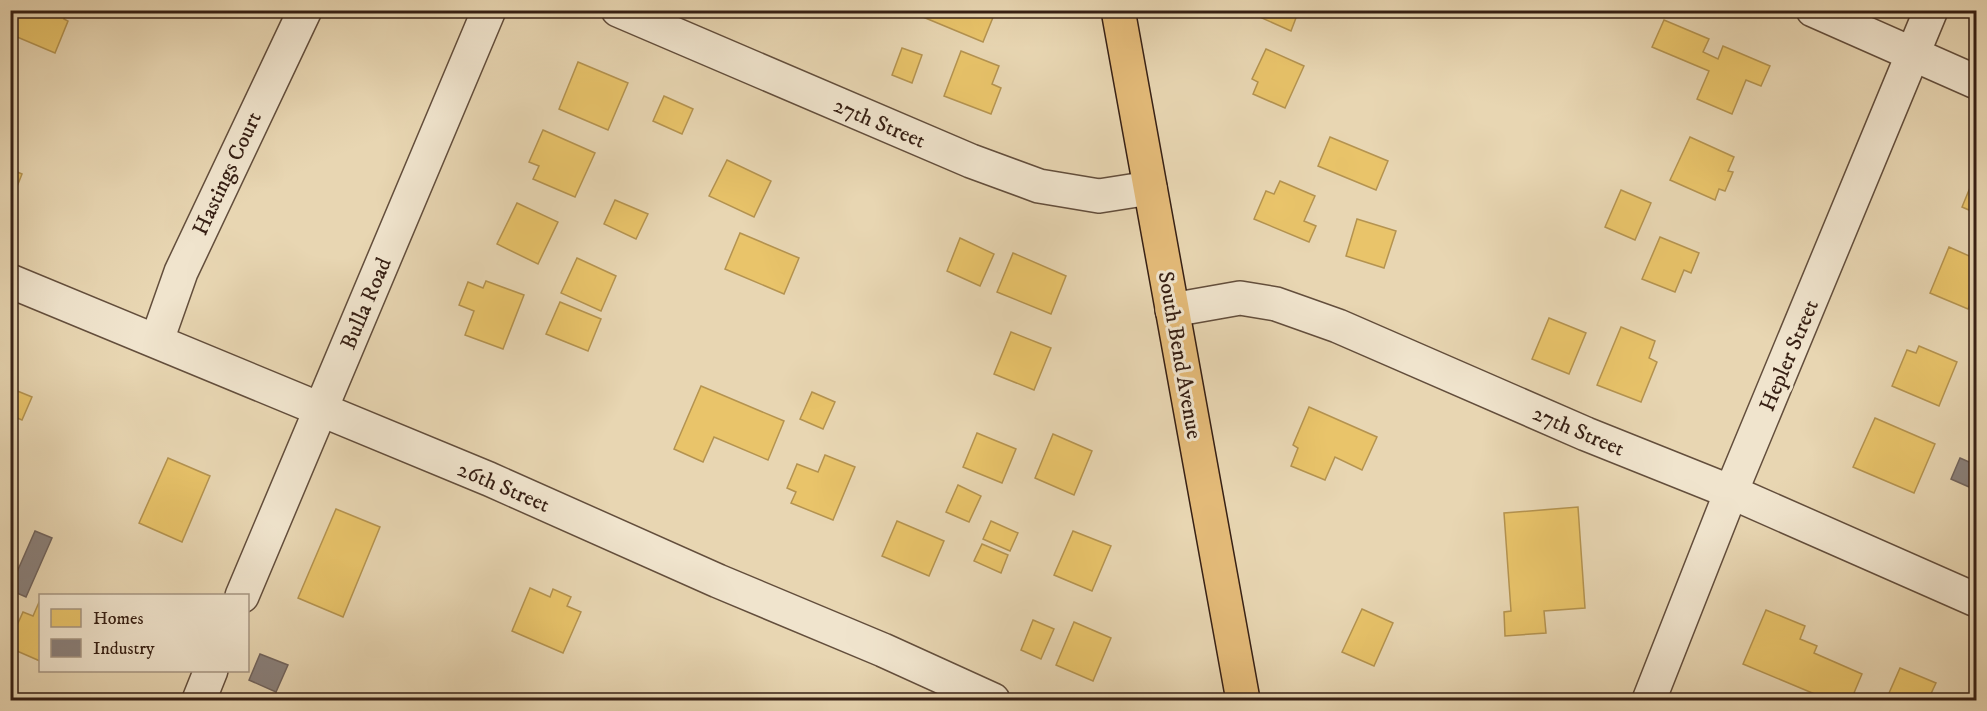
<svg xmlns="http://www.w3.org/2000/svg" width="1987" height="711" font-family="'IM FELL DW Pica',serif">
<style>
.homes{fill:#e9c46a;stroke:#b49350;stroke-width:1.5}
.industry{fill:#8a817c;stroke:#71645d;stroke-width:1.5}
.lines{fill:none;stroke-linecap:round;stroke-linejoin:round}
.minor-casing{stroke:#634e3c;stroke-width:36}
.major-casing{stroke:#372014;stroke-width:36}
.minor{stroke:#f0e4cd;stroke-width:33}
.major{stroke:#e4bb79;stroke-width:33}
.labels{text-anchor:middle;stroke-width:6;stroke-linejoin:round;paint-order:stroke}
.street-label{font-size:22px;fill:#372014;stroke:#f0e4cd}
</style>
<rect width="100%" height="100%" fill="#e8d6b2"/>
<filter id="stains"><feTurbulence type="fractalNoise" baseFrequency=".00333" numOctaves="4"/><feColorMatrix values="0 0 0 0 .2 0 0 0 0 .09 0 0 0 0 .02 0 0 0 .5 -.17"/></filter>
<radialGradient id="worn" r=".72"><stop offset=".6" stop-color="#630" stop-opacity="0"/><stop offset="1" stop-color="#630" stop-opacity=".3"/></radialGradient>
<g class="homes">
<path d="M12,10H67L64,19L68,21L55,53L10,34Z"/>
<path d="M926,10H996L983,42L923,17Z"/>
<path d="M1244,10H1299L1291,31Z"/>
<path d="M1664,20L1709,39L1703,52L1718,59L1723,46L1770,66L1761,86L1746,80L1732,114L1697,99L1709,71L1652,47Z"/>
<path d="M902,48L922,55L912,83L892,75Z"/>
<path d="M1266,49L1304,66L1285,108L1253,94L1258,82L1252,79Z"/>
<path d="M961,51L999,66L992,84L1001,88L991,114L944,96Z"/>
<path d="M578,62L628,83L608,130L559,109Z"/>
<path d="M664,96L693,109L682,134L653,121Z"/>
<path d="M543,130L595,153L575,197L533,179L539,166L529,162Z"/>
<path d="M1330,137L1388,161L1376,190L1318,166Z"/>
<path d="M1690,137L1734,157L1728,171L1733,172L1725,191L1719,189L1715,200L1670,180Z"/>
<path d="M10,147L16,149L10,164Z"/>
<path d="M727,160L771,181L754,217L709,196Z"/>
<path d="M10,169L22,174L11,202H10Z"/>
<path d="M1976,173V213L1962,207Z"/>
<path d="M1280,181L1315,196L1304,221L1316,226L1309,242L1254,219L1266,191L1274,194Z"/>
<path d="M1621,190L1651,203L1635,240L1605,227Z"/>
<path d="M615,200L648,214L636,239L604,224Z"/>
<path d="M517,203L558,222L538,264L497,244Z"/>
<path d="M1357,219L1396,231L1384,268L1346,256Z"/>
<path d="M740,233L799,258L784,294L725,269Z"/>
<path d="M1660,237L1699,253L1691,273L1684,270L1675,292L1642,279Z"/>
<path d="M960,238L994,254L980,286L947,271Z"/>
<path d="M1949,247L1976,259V289L1968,309L1930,293Z"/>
<path d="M1013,253L1066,276L1051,314L997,292Z"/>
<path d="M577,258L616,276L601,311L561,293Z"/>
<path d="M486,281L524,295L503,349L465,335L474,311L459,305L468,282L483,288Z"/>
<path d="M560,302L601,319L588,351L546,334Z"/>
<path d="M1549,318L1586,333L1569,374L1532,359Z"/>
<path d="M1621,327L1655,341L1649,358L1657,362L1641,402L1597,385Z"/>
<path d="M1011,332L1051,348L1034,390L994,374Z"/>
<path d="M1919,346L1957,362L1939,406L1892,386L1907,350L1916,353Z"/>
<path d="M701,386L784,421L768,460L714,437L703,462L674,449Z"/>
<path d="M10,388L32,397L22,420L10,415Z"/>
<path d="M812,392L835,402L823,429L800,419Z"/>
<path d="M1309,407L1377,437L1362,470L1335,457L1325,480L1291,466L1298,448L1293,445Z"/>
<path d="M1875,418L1935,444L1914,493L1853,467Z"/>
<path d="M977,433L1016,449L1002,483L963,467Z"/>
<path d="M1053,434L1092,451L1074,495L1035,478Z"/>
<path d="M825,455L855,467L833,520L791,503L796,492L787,488L797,464L818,472Z"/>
<path d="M168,458L210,476L182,542L139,523Z"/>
<path d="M958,485L981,496L969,522L946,512Z"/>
<path d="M1578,507L1585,608L1544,611L1546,633L1505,636L1504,612L1511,611L1504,513Z"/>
<path d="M336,509L380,527L343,617L298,598Z"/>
<path d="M897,521L944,541L929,576L882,556Z"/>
<path d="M991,521L1018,533L1010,551L983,539Z"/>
<path d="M1073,531L1111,546L1092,591L1054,575Z"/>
<path d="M982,544L1008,555L1001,573L974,561Z"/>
<path d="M530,588L550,597L553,589L571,597L567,606L581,612L563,653L512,631Z"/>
<path d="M40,600V661L10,648V641L23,612L33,616Z"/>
<path d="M1362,609L1393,623L1374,666L1342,652Z"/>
<path d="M1766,610L1805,626L1800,639L1817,646L1814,653L1862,674L1851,700H1829L1743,664Z"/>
<path d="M1033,620L1054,629L1041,659L1021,650Z"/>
<path d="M1074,622L1111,638L1093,681L1056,665Z"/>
<path d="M1900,668L1936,683L1928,700H1886Z"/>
</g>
<g class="industry">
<path d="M1960,458L1976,465V490L1951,479Z"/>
<path d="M35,531L52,538L26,597L10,590V588Z"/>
<path d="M260,654L288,665L276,692L249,680Z"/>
</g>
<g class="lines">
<defs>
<g id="minor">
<path d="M618,10L971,161L1039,186L1099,196L1150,188"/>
<path d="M1813,10L1976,82"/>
<path d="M10,281L489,479L718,581L883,650L993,700"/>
<path d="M1172,310L1240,298L1276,304L1338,326L1586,434L1731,492L1976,600"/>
<path d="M157,340L181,272L305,10"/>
<path d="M242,596L489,10"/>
<path d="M199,700L211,670"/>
<path d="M1649,700L1731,492L1931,10"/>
</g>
<path id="major" d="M1118,10L1243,700"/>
</defs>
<use href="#minor" class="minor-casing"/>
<use href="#major" class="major-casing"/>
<use href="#minor" class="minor"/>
<use href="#major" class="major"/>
</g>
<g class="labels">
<g class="street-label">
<text transform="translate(880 122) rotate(23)" y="8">27th Street</text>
<text transform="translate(226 173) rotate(-65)" y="8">Hastings Court</text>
<text transform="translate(365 303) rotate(-67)" y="8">Bulla Road</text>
<text transform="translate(1181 355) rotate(80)" y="8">South Bend Avenue</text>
<text transform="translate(1788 355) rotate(-67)" y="8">Hepler Street</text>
<text transform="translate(1579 430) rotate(23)" y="8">27th Street</text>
<text transform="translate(504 486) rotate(23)" y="8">26th Street</text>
</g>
</g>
<rect width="1987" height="711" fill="none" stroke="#e8d6b2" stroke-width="36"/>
<rect x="12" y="12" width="1963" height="687" fill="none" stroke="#372014" stroke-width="3"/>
<rect x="18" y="18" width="1951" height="675" fill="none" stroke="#372014" stroke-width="1.5"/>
<rect x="39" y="594" width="210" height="78" fill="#f0e4cd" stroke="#a69683" stroke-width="1.5"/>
<rect x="51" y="609" width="30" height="18" fill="#e9c46a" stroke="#a69683" stroke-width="1.5"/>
<text x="93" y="624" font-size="18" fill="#372014">Homes</text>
<rect x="51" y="639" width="30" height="18" fill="#8a817c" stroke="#a69683" stroke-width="1.5"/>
<text x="93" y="654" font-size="18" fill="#372014">Industry</text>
<rect width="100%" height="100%" filter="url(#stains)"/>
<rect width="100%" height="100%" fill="url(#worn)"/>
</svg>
